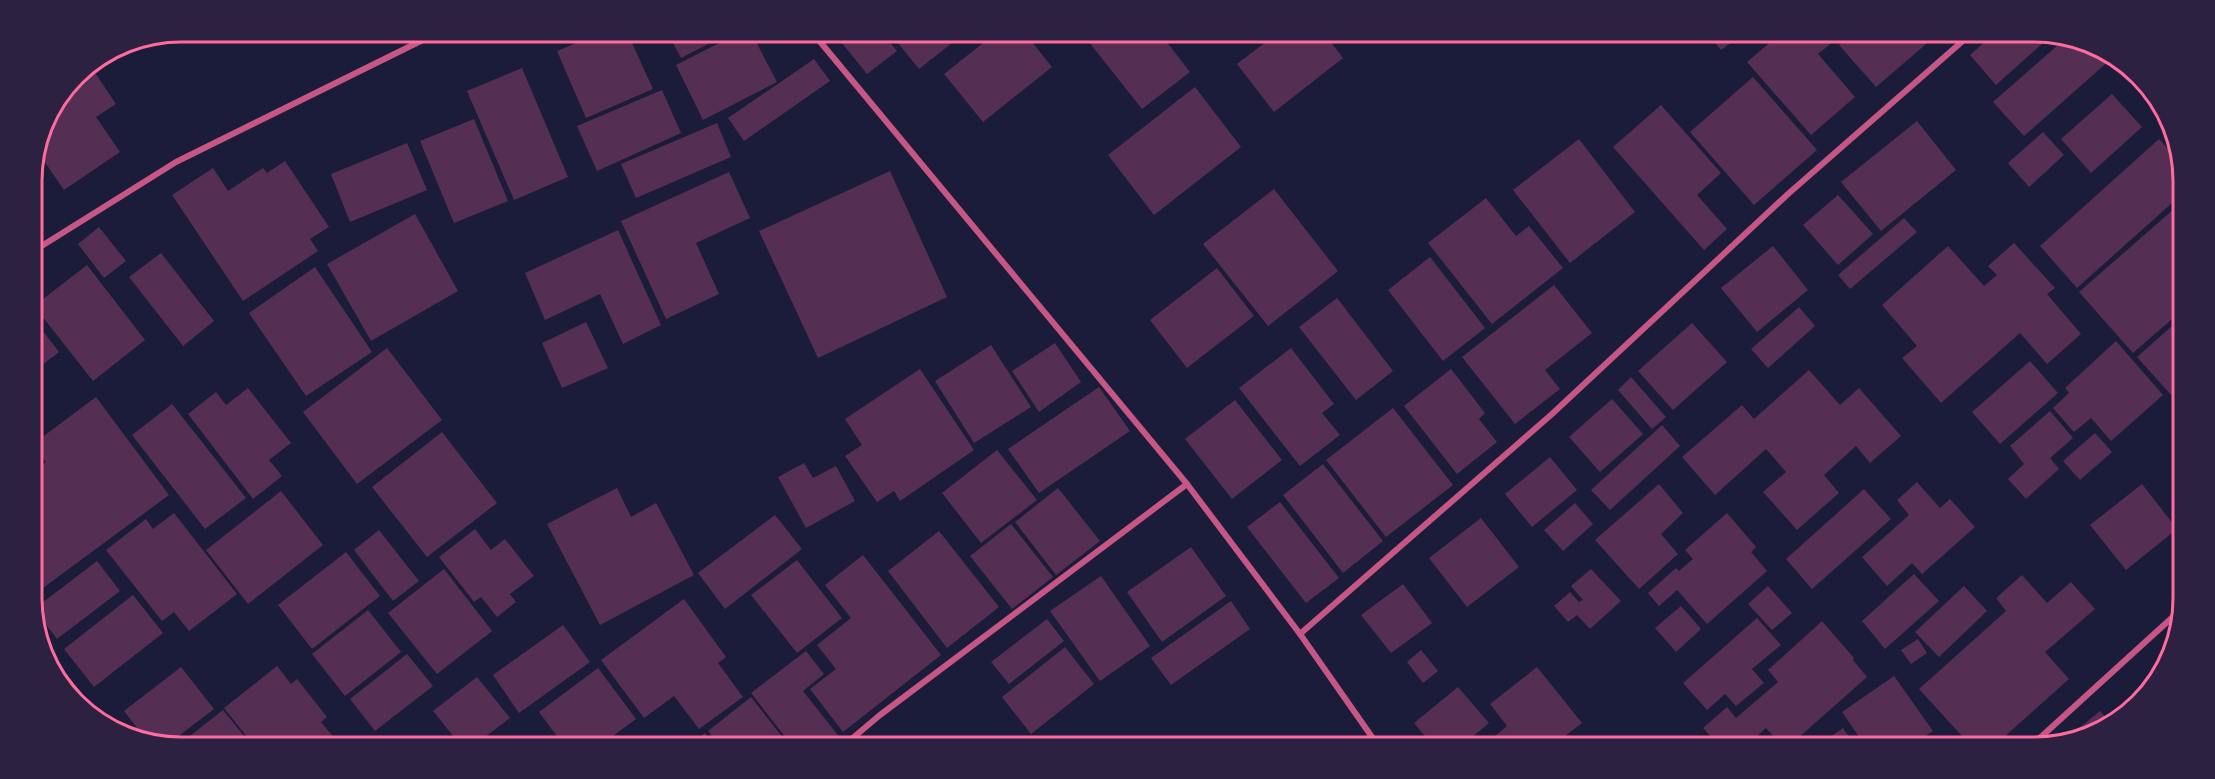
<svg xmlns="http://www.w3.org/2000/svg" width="2215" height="779" font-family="'PT Sans',sans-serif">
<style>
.building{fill:#542f53}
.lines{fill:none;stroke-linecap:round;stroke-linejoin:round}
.minor{stroke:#c65784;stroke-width:6}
.rim{fill:none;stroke:#ff6b9d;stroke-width:3}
</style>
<rect width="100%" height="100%" fill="#1b1b3a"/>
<g class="building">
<path d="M602,32H627L653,89L586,118L557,51Z"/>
<path d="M667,32H731L681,58Z"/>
<path d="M741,32H751L777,82L703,120L676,65Z"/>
<path d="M833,32H881L897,51L867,74Z"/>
<path d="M889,32H966L919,69Z"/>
<path d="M997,32H1024L1052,67L983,122L944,74Z"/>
<path d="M1081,32H1159L1190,72L1142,109Z"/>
<path d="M1279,32H1323L1343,58L1274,112L1237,64Z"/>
<path d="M1707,32H1745L1721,50Z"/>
<path d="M1782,32H1834L1839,37L1818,54L1855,97L1811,135L1747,62Z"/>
<path d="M1854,32H1940L1876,87L1839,45Z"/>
<path d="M1996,32H2034L2052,35L1996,85L1970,55Z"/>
<path d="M2067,37L2082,39L2111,59L2024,136L1993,102Z"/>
<path d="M814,59L830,81L744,141L728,118Z"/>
<path d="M89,64L116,104L96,117L120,152L64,190L40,155L35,159L47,115L82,69Z"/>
<path d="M522,68L568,177L514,200L467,91Z"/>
<path d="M1753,77L1817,150L1754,205L1690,132Z"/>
<path d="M1195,87L1241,147L1154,215L1108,155Z"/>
<path d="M662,90L681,133L597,171L577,126Z"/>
<path d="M2112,94L2142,127L2091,173L2061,139Z"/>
<path d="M1661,105L1721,173L1697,195L1727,229L1704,250L1613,147Z"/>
<path d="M474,119L508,201L454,223L420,141Z"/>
<path d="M1917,121L1956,170L1881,231L1841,182Z"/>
<path d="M717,123L731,157L636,198L621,164Z"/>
<path d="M2043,132L2064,155L2029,187L2008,163Z"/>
<path d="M1579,139L1635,212L1570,263L1513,190Z"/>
<path d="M2159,139L2182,164V194L2077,288L2040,246Z"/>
<path d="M407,143L427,190L350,222L331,174Z"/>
<path d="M285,161L329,227L310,239L318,251L243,301L172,195L213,168L228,191L263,168L267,173Z"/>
<path d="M890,171L947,297L818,358L759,231Z"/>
<path d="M729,172L750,218L696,243L719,294L666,319L621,221Z"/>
<path d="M1274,189L1338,271L1268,326L1203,244Z"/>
<path d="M1838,195L1873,234L1838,265L1803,225Z"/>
<path d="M1486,198L1516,236L1529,226L1563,268L1492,324L1428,243Z"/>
<path d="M2182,202L2180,312L2133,353L2079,292Z"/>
<path d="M415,214L458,291L371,341L327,264Z"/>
<path d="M1904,218L1917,232L1850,289L1838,275Z"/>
<path d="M99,227L126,261L104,278L78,244Z"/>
<path d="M618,230L661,325L623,344L600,294L545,320L525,273Z"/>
<path d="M2014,243L2055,288L2047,294L2081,334L2047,364L2020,333L1941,403L1902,358L1917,346L1882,305L1948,246L1984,286L1997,275L1988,266Z"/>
<path d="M1773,246L1808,290L1757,332L1721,288Z"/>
<path d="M161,253L214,321L183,346L129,277Z"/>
<path d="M1430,257L1485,328L1443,361L1388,290Z"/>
<path d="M87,265L145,340L93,381L34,306Z"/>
<path d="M315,267L372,352L306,396L249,313Z"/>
<path d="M1217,268L1254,316L1187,368L1150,320Z"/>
<path d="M1554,285L1592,333L1545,370L1560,389L1515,424L1462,357Z"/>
<path d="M1337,298L1393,371L1356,400L1299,327Z"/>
<path d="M1799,307L1815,326L1768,368L1751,349Z"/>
<path d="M33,318L59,352L33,372Z"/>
<path d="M2180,319L2179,388L2171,395L2137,357Z"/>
<path d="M586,322L608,368L562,388L542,343Z"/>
<path d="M1692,323L1727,362L1673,410L1638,371Z"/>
<path d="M2116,341L2163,395L2111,441L2091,418L2074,432L2053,408L2069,393L2065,388Z"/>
<path d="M1055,343L1081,382L1039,412L1012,371Z"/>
<path d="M991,345L1031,407L974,443L935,381Z"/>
<path d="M387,348L442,420L357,484L303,412Z"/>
<path d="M1291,348L1334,404L1322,413L1340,435L1300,466L1239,388Z"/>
<path d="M2030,361L2058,393L2000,444L1972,412Z"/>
<path d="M920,369L974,450L900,501L894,491L877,502L845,456L862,445L845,419Z"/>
<path d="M1451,369L1485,413L1479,419L1497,442L1457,474L1404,406Z"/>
<path d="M1809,370L1840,405L1859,388L1901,436L1870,463L1856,446L1824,475L1839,493L1797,530L1763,492L1786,472L1766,449L1715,495L1682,457L1742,405L1754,419Z"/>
<path d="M1631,377L1666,417L1652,429L1618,390Z"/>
<path d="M1099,387L1130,431L1039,493L1008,449Z"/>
<path d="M248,388L291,443L269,460L282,476L253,499L188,414L216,392L226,405Z"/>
<path d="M96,397L169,495L43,588L34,575L33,472L46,462L33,444Z"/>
<path d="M1612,399L1643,434L1600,472L1569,437Z"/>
<path d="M1235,400L1282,460L1232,499L1185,439Z"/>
<path d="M172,404L246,498L205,529L132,435Z"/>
<path d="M1393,408L1453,485L1386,537L1326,460Z"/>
<path d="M2050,411L2073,438L2050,458L2059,469L2026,499L2008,479L2024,464L2010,446Z"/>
<path d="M1662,425L1680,446L1610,510L1591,490Z"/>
<path d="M442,432L497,503L427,557L372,487Z"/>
<path d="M2095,433L2112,452L2080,480L2063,461Z"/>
<path d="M997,450L1037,500L981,543L942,493Z"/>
<path d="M1550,457L1577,490L1532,527L1505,494Z"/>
<path d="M804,463L813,478L836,466L855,501L806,528L778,477Z"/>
<path d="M1323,464L1383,541L1343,573L1283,495Z"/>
<path d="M1917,482L1940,508L1950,499L1975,527L1922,574L1912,563L1887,586L1862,557L1909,515L1897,500Z"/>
<path d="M1659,484L1683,513L1661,534L1678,554L1639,589L1595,540Z"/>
<path d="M2142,484L2177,529L2126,570L2090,525Z"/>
<path d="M617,488L631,517L656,503L694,575L600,625L547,524Z"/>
<path d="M1058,488L1100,541L1056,575L1015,522Z"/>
<path d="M1864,489L1891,519L1812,589L1786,559Z"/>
<path d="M281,491L323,545L248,604L206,550Z"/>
<path d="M1280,502L1339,578L1306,603L1247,527Z"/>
<path d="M1575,503L1593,524L1563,551L1544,530Z"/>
<path d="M174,513L237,594L189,631L174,612L162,621L106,550L146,519L153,529Z"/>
<path d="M1727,513L1756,547L1751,552L1767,571L1707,624L1677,590L1659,606L1648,593L1676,568L1679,571L1693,559L1685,550Z"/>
<path d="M775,515L802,549L725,609L698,573Z"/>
<path d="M1481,518L1519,567L1467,607L1429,558Z"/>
<path d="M1011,524L1053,577L1012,609L970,556Z"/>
<path d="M475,529L491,550L505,539L534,576L510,594L516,602L497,617L481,597L474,602L439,557Z"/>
<path d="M379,530L419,581L393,601L354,550Z"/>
<path d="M939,531L999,607L947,648L888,571Z"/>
<path d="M1191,547L1226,596L1162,642L1127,592Z"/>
<path d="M346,552L380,596L312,649L278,605Z"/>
<path d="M863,555L941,655L843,732L810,689L836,669L817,645L851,618L825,585Z"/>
<path d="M797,560L842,618L797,653L751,595Z"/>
<path d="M97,561L120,591L57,639L34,609Z"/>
<path d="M444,569L492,631L437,674L388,613Z"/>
<path d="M1591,569L1621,601L1590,629L1577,615L1568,622L1554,606L1570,592L1579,602L1583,600L1571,586Z"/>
<path d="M1914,574L1939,601L1885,649L1862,621Z"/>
<path d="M2022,575L2047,603L2071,582L2095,609L2045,652L2069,679L1993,747H1972L1919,689L2006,611L1996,598Z"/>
<path d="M1101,576L1150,646L1100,681L1050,611Z"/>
<path d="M1403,584L1432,623L1391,653L1361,615Z"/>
<path d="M1768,586L1792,613L1772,630L1748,604Z"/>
<path d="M1964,586L1987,611L1939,657L1915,632Z"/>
<path d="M133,595L163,633L94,687L64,649Z"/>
<path d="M684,599L726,657L718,663L743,697L699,729L674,696L644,718L601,660Z"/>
<path d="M1231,601L1250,629L1171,685L1151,658Z"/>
<path d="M1681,606L1701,629L1676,652L1655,628Z"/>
<path d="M368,610L401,652L345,696L312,654Z"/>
<path d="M1757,618L1781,645L1752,669L1764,683L1736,706L1725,694L1707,710L1683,683Z"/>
<path d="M1047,619L1064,641L1009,684L991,662Z"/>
<path d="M1822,621L1854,658L1853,660L1867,677L1788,747H1783L1766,728L1745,747H1720L1703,728L1727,707L1736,718L1778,682L1768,670Z"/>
<path d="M563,625L590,662L519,713L493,675Z"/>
<path d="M1918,639L1927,653L1911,664L1901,650Z"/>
<path d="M1065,647L1094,684L1031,734L1002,697Z"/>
<path d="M1421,650L1438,671L1423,683L1407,662Z"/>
<path d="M806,651L824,674L803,691L841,739L831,747H793L751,693Z"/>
<path d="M407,654L433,686L375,731L350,699Z"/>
<path d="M277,666L291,684L297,679L327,717L321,722L335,739L324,747H255L224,708Z"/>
<path d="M181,667L214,709L167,745L148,742L124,711Z"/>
<path d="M1537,667L1582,723L1551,747H1494L1489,741L1507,726L1490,704Z"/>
<path d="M598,668L636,719L598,747H565L539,712Z"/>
<path d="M1894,676L1933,731L1910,747H1866L1842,712Z"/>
<path d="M477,677L510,718L472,747H462L433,711Z"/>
<path d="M1458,687L1489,723L1460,747H1434L1414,723Z"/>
<path d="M751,697L790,747H721L708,731Z"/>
<path d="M223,710L253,747H176Z"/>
<path d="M2100,711L2110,722L2067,738Z"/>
<path d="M1843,728L1856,747H1816Z"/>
<path d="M705,733L716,747H687Z"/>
</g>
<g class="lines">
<g class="minor">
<path d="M812,32L1187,484L1300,634"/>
<path d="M32,252L176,162L439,32"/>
<path d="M52,662L94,713"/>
<path d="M842,747L880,715L1187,484"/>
<path d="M1379,747L1300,634L1552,414L1788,194L1973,32"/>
<path d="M2030,747L2176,614"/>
</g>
</g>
<path d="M0 0H2215V779H0ZM181 42H2034A139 139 0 0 1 2173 181V598A139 139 0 0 1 2034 737H181A139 139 0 0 1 42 598V181A139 139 0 0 1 181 42Z" fill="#2d2142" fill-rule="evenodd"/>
<path class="rim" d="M181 42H2034A139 139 0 0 1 2173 181V598A139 139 0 0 1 2034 737H181A139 139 0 0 1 42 598V181A139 139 0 0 1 181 42Z"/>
</svg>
